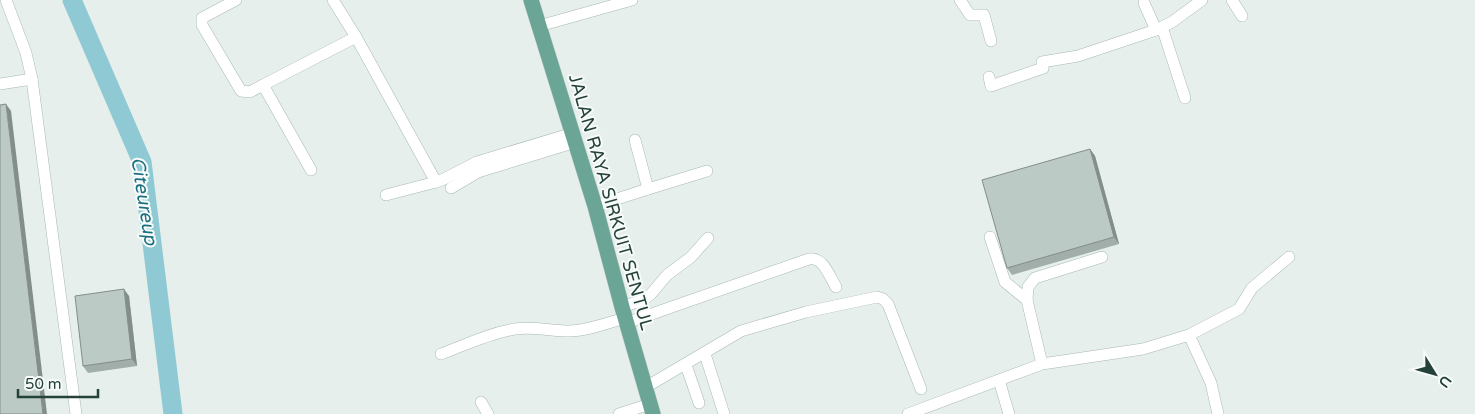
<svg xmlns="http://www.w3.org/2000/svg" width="1475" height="414" font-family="'Varela Round',sans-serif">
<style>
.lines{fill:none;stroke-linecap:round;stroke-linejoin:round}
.river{stroke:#8ec9d4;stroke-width:19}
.minor-casing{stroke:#a8b8b2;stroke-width:12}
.major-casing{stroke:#c2cac8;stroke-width:16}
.minor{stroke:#fff;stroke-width:11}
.major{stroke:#6aa596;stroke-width:15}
.wall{fill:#a1aea9}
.shaded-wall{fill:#838d89}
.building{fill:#bbcac4;stroke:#838d89}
.labels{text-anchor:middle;stroke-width:4;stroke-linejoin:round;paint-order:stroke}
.street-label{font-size:18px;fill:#24423a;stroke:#f7fbf9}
.water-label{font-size:19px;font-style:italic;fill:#1c6f80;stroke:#f7fbf9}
</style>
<rect width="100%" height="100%" fill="#e6efeb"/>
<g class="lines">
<path class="river" d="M72,0L142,162L173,414"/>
<defs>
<g id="minor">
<path d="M6,0L26,53L32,79"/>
<path d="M236,0L202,18V25L241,91L250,92L263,85L311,170"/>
<path d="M333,0L356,37L436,182L444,179L477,162L573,133"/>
<path d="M960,0L970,15H984L991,41"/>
<path d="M1232,0L1242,16"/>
<path d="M1144,3L1156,30"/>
<path d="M539,26L632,0"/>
<path d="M1162,27L1185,98"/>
<path d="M989,77L991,86L1043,68L1042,62L1078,56L1156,30L1172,22L1202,0"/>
<path d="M0,84L32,79L76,414"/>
<path d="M263,85L356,37"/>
<path d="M451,188L478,172L576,142"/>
<path d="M648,189L707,171"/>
<path d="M386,195L436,182"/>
<path d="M595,206L648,189L635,140"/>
<path d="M990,237L1005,282L1027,300L1042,364"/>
<path d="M1027,300L1028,287L1035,278L1102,257"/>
<path d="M622,307L643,300L651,294L667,275L691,257L708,238"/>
<path d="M626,323L809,259C824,257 829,276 836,287"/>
<path d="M1189,335L1211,383L1218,414"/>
<path d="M441,354C465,345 490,333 515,329C533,326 550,331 569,331C587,331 607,323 625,318"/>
<path d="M705,354L724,414"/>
<path d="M686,365L699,403"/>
<path d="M999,380L1009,414"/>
<path d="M646,387L741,331L806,312L877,297L883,299L888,304L921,389"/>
<path d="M481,402L488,414"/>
<path d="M619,414L650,404"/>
<path d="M908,414L1042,364L1143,349L1189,335L1239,309L1252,288L1289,257"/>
</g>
<path id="major" d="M531,0L595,206L622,307L653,414"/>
</defs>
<use href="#minor" class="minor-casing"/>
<use href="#major" class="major-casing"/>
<use href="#minor" class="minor"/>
<use href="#major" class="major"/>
</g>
<g class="wall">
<path d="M1090,149L1095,156L1119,244L1012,275L1007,268Z"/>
<path d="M129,296L137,366L88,373L83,366Z"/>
</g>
<g class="shaded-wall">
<path d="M6,104L11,111L47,414H43Z"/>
<path d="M1090,149L1095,156L1119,244L1114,237Z"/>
<path d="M124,289L129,296L137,366L132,359Z"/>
</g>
<g class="building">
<path d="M6,104L43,414H0V105Z"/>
<path d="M1090,149L1114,237L1007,268L982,180Z"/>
<path d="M124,289L132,359L83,366L75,296Z"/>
</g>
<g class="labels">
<g class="street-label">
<text transform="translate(611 202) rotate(74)" y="6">JALAN RAYA SIRKUIT SENTUL</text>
</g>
<g class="water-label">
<text transform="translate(145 201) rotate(81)" y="7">Citeureup</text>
</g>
</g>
<g transform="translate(1435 374) rotate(127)" stroke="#f7fbf9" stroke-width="4" paint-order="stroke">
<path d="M0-4L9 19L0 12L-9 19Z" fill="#24423a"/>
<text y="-8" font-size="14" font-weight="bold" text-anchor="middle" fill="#24423a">U</text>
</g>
<path d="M18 389v8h80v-8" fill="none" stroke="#24423a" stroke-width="2.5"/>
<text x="25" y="389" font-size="15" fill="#24423a" stroke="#f7fbf9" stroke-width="4" paint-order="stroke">50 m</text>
</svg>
